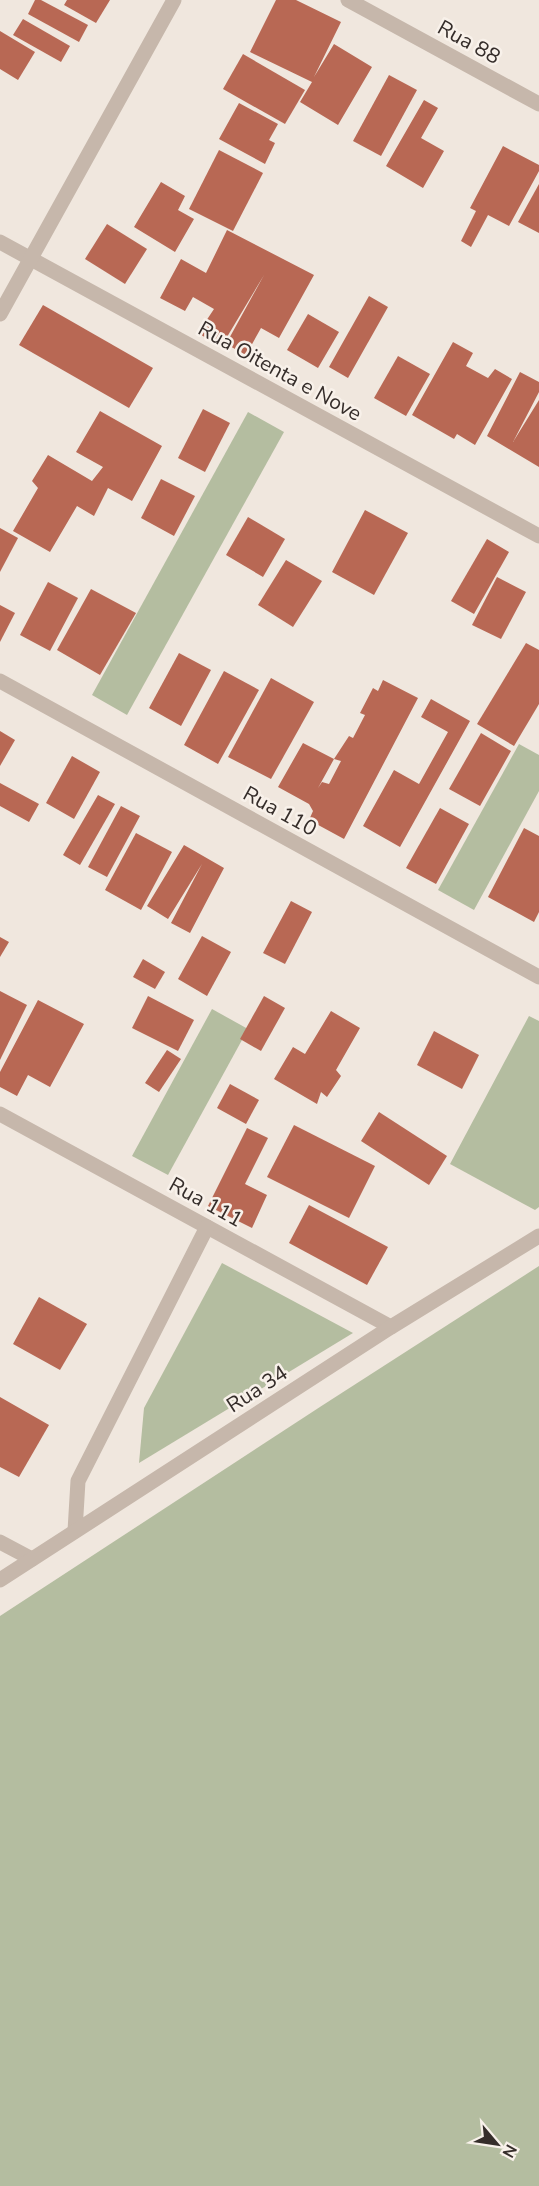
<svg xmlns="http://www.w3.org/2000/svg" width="539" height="2186" font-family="'Nunito Sans',sans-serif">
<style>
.green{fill:#b4bda0}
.building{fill:#b86854}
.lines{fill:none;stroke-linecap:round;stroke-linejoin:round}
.minor{stroke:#c6b7ab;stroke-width:15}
.labels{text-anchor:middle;stroke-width:5;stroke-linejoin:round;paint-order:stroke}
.street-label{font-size:21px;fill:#352d2a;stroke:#f8f1ea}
</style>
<rect width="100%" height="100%" fill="#f0e7de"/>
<g class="green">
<path d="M248,412L284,432L127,715L92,695Z"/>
<path d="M519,744L539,755V791L474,910L438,890Z"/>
<path d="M212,1009L248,1029L168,1175L132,1156Z"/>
<path d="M529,1016L539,1021V1207L535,1210L450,1164Z"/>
<path d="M222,1263L353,1333L139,1463L144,1408Z"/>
<path d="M539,1266V2186H0V1616L323,1405Z"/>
</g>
<g class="building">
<path d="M35,0H41L88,25L79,42L28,14Z"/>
<path d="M67,0H110L96,23L64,5Z"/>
<path d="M276,0H296L341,22L314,77L334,44L372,67L338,125L300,102L312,82L250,52Z"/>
<path d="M23,19L70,46L61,62L13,35Z"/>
<path d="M0,31L35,52L18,80L0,69Z"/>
<path d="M243,54L305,90L285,124L223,89Z"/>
<path d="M389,75L417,90L381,156L353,141Z"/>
<path d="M424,100L438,108L421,138L444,151L423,188L386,166Z"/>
<path d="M239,103L278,124L269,140L275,143L265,164L219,139Z"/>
<path d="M503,146L539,165V171L509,226L488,215L471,247L461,241L476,211L470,208Z"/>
<path d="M219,150L263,173L233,231L189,209Z"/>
<path d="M161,182L185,196L178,210L194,219L175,252L134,227Z"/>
<path d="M539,184V233L518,222Z"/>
<path d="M107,224L147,249L125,284L85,259Z"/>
<path d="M227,230L314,275L279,338L261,328L246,355L226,344L264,275L221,347L198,333L214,309L193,297L185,311L160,298L181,259L206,273Z"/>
<path d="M369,296L388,307L348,378L329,367Z"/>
<path d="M43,305L153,368L129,408L19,345Z"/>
<path d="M308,314L339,332L318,368L287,350Z"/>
<path d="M453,342L473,353L466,366L488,378L495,369L512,379L475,445L457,434L454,439L412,415Z"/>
<path d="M398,356L430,374L406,416L374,398Z"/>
<path d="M520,372L539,382V392L513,442L539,400V467L487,436Z"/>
<path d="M203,409L230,423L205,472L178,458Z"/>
<path d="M100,411L162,446L132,501L108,488L94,516L77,506L50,552L13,531L38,488L32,481L48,455L92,481L103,467L76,452Z"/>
<path d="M161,479L195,496L174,536L141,518Z"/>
<path d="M365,510L408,533L374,595L332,572Z"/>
<path d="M248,517L285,539L263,577L226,555Z"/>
<path d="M0,528L18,538L0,572Z"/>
<path d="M487,539L509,552L474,614L451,601Z"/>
<path d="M286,560L322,581L293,627L258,605Z"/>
<path d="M497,577L526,592L501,639L472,625Z"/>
<path d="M48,582L78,598L50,651L20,635Z"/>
<path d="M91,589L136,613L100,675L57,650Z"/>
<path d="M0,605L15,613L0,642Z"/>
<path d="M526,643L539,650V704L514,746L477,724Z"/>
<path d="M179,653L211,670L181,726L149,708Z"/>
<path d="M224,671L259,690L218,764L184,745Z"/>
<path d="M271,678L314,702L271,779L228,757Z"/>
<path d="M383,680L418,698L344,839L309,820L313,811L309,804L278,787L303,743L334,759L318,788L322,782L329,784L341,761L334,759L349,736L353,738L365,715L360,713L373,688L378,691Z"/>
<path d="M431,699L470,721L400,847L363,826L394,770L419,784L448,732L421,717Z"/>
<path d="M0,731L15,740L0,766Z"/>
<path d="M481,733L511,751L480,806L449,789Z"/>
<path d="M72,756L100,772L74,819L46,803Z"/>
<path d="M0,783L39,804L29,822L0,806Z"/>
<path d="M98,795L115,804L80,865L63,855Z"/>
<path d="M121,806L140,816L107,877L88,867Z"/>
<path d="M440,808L469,824L436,884L406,868Z"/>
<path d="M524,828L539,836V912L534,922L488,897Z"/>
<path d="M136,833L172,852L141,910L105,890Z"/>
<path d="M184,845L224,868L190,933L171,923L202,864L168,919L147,906Z"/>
<path d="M291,901L312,912L285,964L263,953Z"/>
<path d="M202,936L231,952L207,996L178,979Z"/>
<path d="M0,937L9,942L0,957Z"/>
<path d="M143,959L165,972L155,989L133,977Z"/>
<path d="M0,991L27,1005L0,1060Z"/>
<path d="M148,996L194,1020L178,1051L132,1028Z"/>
<path d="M264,996L285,1008L261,1051L240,1039Z"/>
<path d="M38,1000L84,1024L50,1087L28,1075L17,1096L0,1087V1072Z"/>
<path d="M331,1011L360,1028L336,1070L341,1076L327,1097L321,1092L317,1104L274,1079L293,1047L305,1054Z"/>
<path d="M434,1031L479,1055L462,1089L417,1065Z"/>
<path d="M167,1050L181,1059L159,1092L145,1083Z"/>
<path d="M230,1084L259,1100L246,1124L217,1108Z"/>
<path d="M379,1112L447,1156L429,1185L361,1141Z"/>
<path d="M294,1125L375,1166L349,1218L267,1177Z"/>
<path d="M247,1128L268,1138L245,1184L267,1195L252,1228L208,1206Z"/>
<path d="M309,1205L388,1247L367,1285L289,1243Z"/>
<path d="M39,1297L87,1324L60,1370L13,1344Z"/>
<path d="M0,1397L49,1425L19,1477L0,1467Z"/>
</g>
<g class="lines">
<g class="minor">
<path d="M348,0L539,104"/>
<path d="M0,242L539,536"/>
<path d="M0,314L174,0"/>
<path d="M0,681L539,977"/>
<path d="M0,1114L391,1327"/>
<path d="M75,1531L78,1481L207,1227"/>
<path d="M0,1542L32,1559"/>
<path d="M0,1580L391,1327L539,1236"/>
</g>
</g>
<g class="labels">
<g class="street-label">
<text transform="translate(469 42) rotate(29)" y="7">Rua 88</text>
<text transform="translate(280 371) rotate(29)" y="7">Rua Oitenta e Nove</text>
<text transform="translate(280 811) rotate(29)" y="7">Rua 110</text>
<text transform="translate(206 1202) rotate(29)" y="7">Rua 111</text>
<text transform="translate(257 1389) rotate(-33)" y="7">Rua 34</text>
</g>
</g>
<g transform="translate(497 2144) rotate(119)" stroke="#f8f1ea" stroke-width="4.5" paint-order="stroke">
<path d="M0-4.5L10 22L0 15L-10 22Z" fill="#352d2a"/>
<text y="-9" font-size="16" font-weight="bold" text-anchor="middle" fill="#352d2a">N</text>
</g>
</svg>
